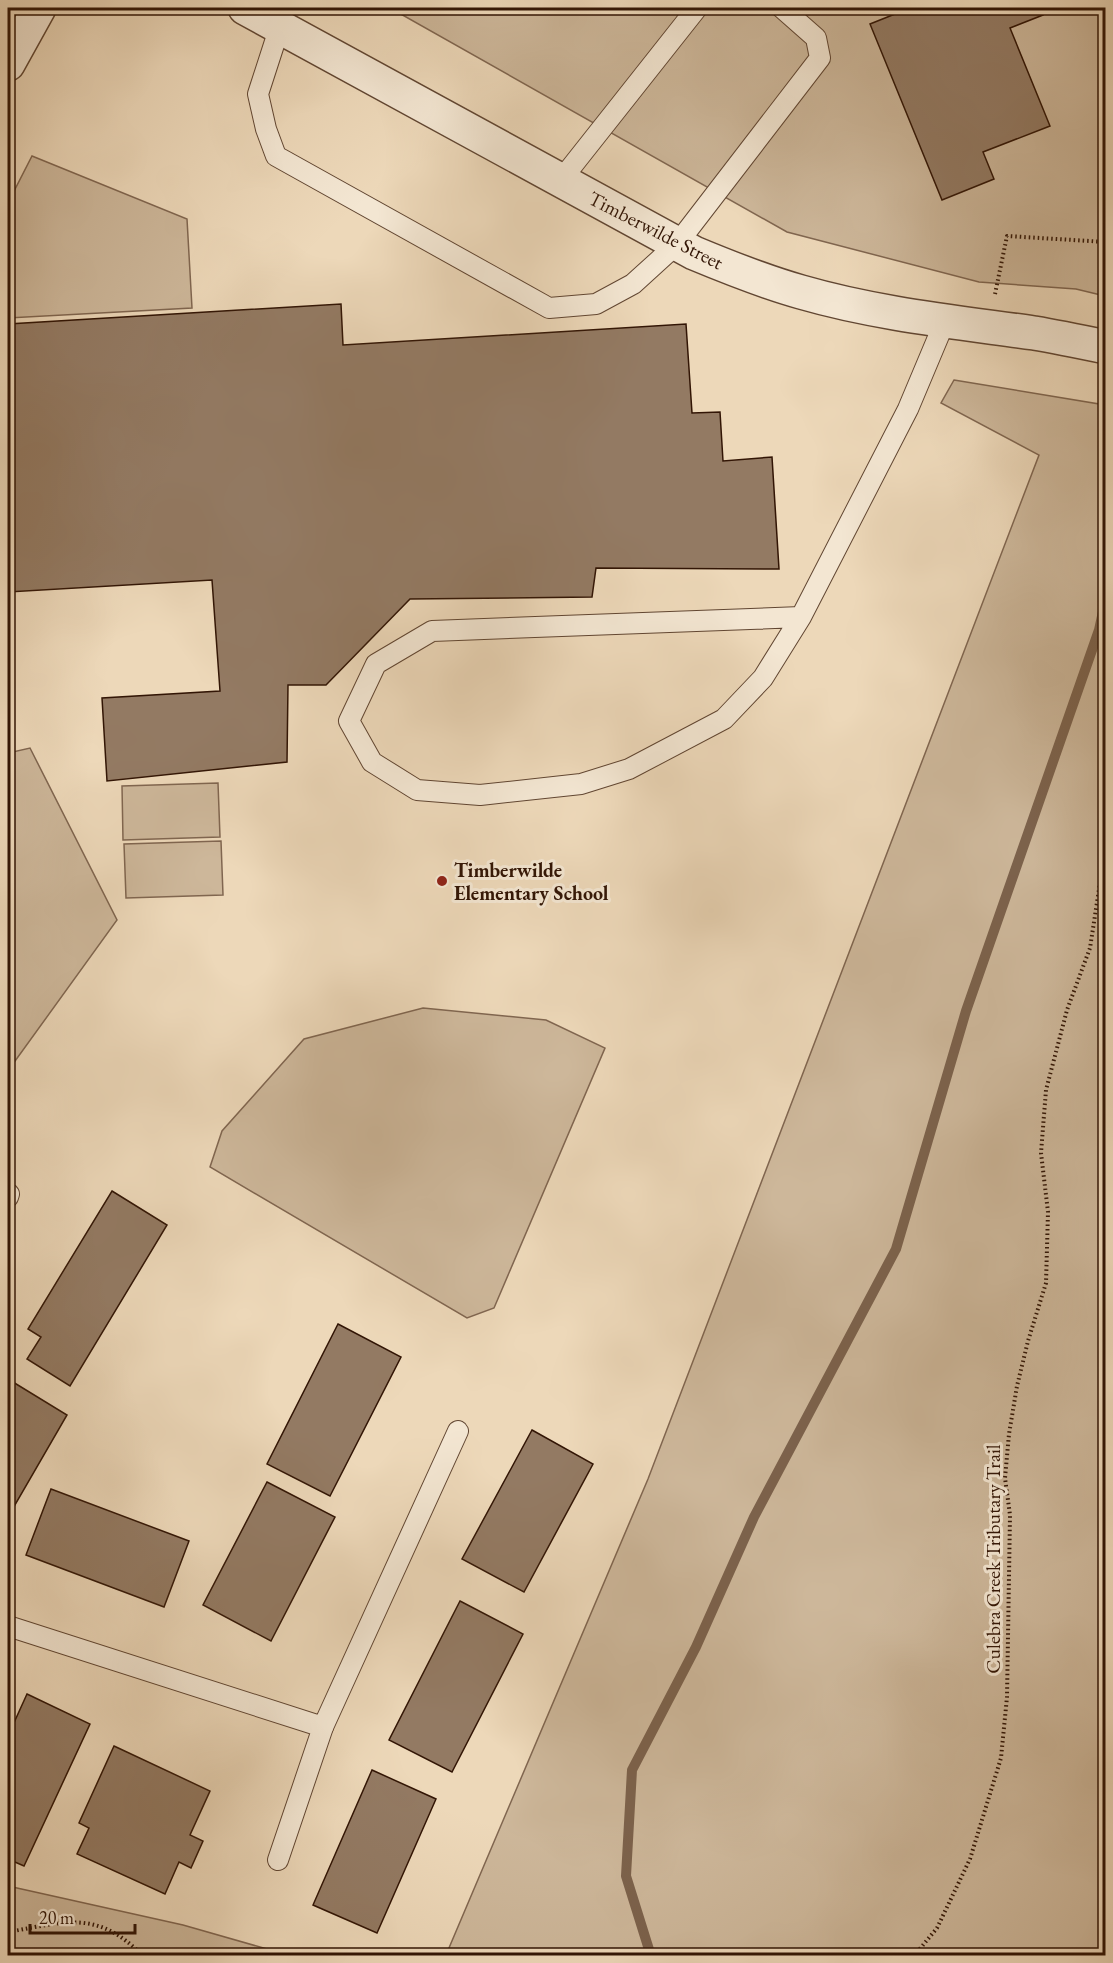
<svg xmlns="http://www.w3.org/2000/svg" width="1113" height="1963" font-family="'EB Garamond',serif">
<style>
.green{fill:#cdb79a;stroke:#806650;stroke-width:1.5}
.lines{fill:none;stroke-linecap:round;stroke-linejoin:round}
.stream{stroke:#7c624c;stroke-width:10}
.building{fill:#937a63;stroke:#321505;stroke-width:1.5}
.service-casing{stroke:#614632;stroke-width:22}
.tertiary-casing{stroke:#614632;stroke-width:36}
.path{stroke:#321505;stroke-width:4;stroke-dasharray:1.5 3;stroke-linecap:butt}
.service{stroke:#f3e6d2;stroke-width:20}
.tertiary{stroke:#f3e6d2;stroke-width:33}
.poi-dot{fill:#8f2418;stroke:#f3e6d2;stroke-width:2}
.labels{text-anchor:middle;stroke-width:6;stroke-linejoin:round;paint-order:stroke}
.street-label{font-size:20px;fill:#321505;stroke:#f3e6d2}
.poi-label{font-size:20px;font-weight:bold;fill:#321505;stroke:#f3e6d2;text-anchor:start}
</style>
<rect width="100%" height="100%" fill="#edd8b9"/>
<filter id="stains"><feTurbulence type="fractalNoise" baseFrequency=".00333" numOctaves="4"/><feColorMatrix values="0 0 0 0 .2 0 0 0 0 .09 0 0 0 0 .02 0 0 0 .5 -.17"/></filter>
<radialGradient id="worn" r=".72"><stop offset=".6" stop-color="#630" stop-opacity="0"/><stop offset="1" stop-color="#630" stop-opacity=".3"/></radialGradient>
<g class="green">
<path d="M390,8H1105V296L1076,289L979,282L787,232Z"/>
<path d="M32,156L187,219L192,308L8,318V203Z"/>
<path d="M954,380L1105,405V1955H446L648,1479L1039,455L941,403Z"/>
<path d="M30,748L117,920L10,1068L8,1067V753Z"/>
<path d="M218,783L220,837L123,840L122,786Z"/>
<path d="M221,841L223,895L126,898L124,844Z"/>
<path d="M423,1008L546,1020L605,1048L494,1308L467,1318L210,1167L222,1131L304,1039Z"/>
<path d="M8,1886L183,1925L288,1955H8Z"/>
</g>
<g class="lines">
<path class="stream" d="M651,1956L626,1876L632,1770L696,1647L754,1517L896,1249L966,1011L1099,630L1106,598"/>
</g>
<g class="building">
<path d="M910,8H1040L1043,15L1010,28L1050,126L983,152L994,179L942,200L870,24Z"/>
<path d="M341,304L343,345L686,324L692,413L720,412L723,461L772,457L779,569L596,568L592,597L410,599L326,685H288L287,762L107,781L102,698L220,691L212,580L8,592V324Z"/>
<path d="M112,1191L167,1225L70,1386L27,1359L41,1337L28,1329Z"/>
<path d="M338,1324L401,1357L330,1496L267,1464Z"/>
<path d="M8,1379L67,1415L8,1517Z"/>
<path d="M532,1430L593,1464L524,1592L462,1559Z"/>
<path d="M267,1482L335,1517L271,1641L203,1605Z"/>
<path d="M51,1489L189,1541L164,1607L26,1555Z"/>
<path d="M460,1601L523,1634L452,1772L389,1740Z"/>
<path d="M27,1694L90,1724L24,1866L8,1859V1736Z"/>
<path d="M114,1746L210,1791L190,1835L203,1841L191,1868L179,1862L165,1894L77,1854L89,1828L79,1823Z"/>
<path d="M372,1770L436,1799L377,1933L313,1905Z"/>
</g>
<g class="lines">
<defs>
<g id="service">
<path d="M280,26L258,94L266,129L276,156L549,308L596,304L633,284L677,244L820,58L816,38L782,8"/>
<path d="M561,180L697,8"/>
<path d="M801,617L432,631L376,664L349,721L372,762L417,790L480,795L581,784L629,769L724,719L763,678L801,617L908,409L945,321"/>
<path d="M8,1197L9,1194"/>
<path d="M8,1626L323,1727L458,1431"/>
<path d="M278,1860L323,1727"/>
</g>
<g id="tertiary">
<path d="M245,8L694,253C730,268 765,282 801,292C877,314 956,322 1034,333C1058,337 1082,342 1106,347"/>
<path d="M8,64L39,8"/>
</g>
</defs>
<use href="#service" class="service-casing"/>
<use href="#tertiary" class="tertiary-casing"/>
<g class="path">
<path d="M995,294L1007,236L1106,242"/>
<path d="M8,1932C66,1922 97,1909 143,1956"/>
<path d="M914,1956L937,1928L970,1859L1001,1758L1007,1697L1010,1515L1005,1478L1009,1434L1017,1386L1028,1341L1046,1283L1048,1212L1041,1153L1046,1090L1067,1010L1090,948L1100,883L1106,868"/>
</g>
<use href="#service" class="service"/>
<use href="#tertiary" class="tertiary"/>
</g>
<circle class="poi-dot" cx="442" cy="881" r="6"/>
<g class="labels">
<g class="street-label">
<text transform="translate(656 230) rotate(27)" y="7">Timberwilde Street</text>
<text transform="translate(993 1559) rotate(-90)" y="7">Culebra Creek Tributary Trail</text>
</g>
<g class="poi-label">
<text x="454" y="877">Timberwilde<tspan x="454" dy="23">Elementary School</tspan></text>
</g>
</g>
<rect width="1113" height="1963" fill="none" stroke="#edd8b9" stroke-width="30"/>
<rect x="9" y="9" width="1095" height="1945" fill="none" stroke="#321505" stroke-width="3"/>
<rect x="15" y="15" width="1083" height="1933" fill="none" stroke="#321505" stroke-width="1.5"/>
<path d="M30 1924v9h105v-9" fill="none" stroke="#321505" stroke-width="3"/>
<text x="39" y="1924" font-size="18" fill="#321505" stroke="#f3e6d2" stroke-width="4.5" paint-order="stroke">20 m</text>
<rect width="100%" height="100%" filter="url(#stains)"/>
<rect width="100%" height="100%" fill="url(#worn)"/>
</svg>
